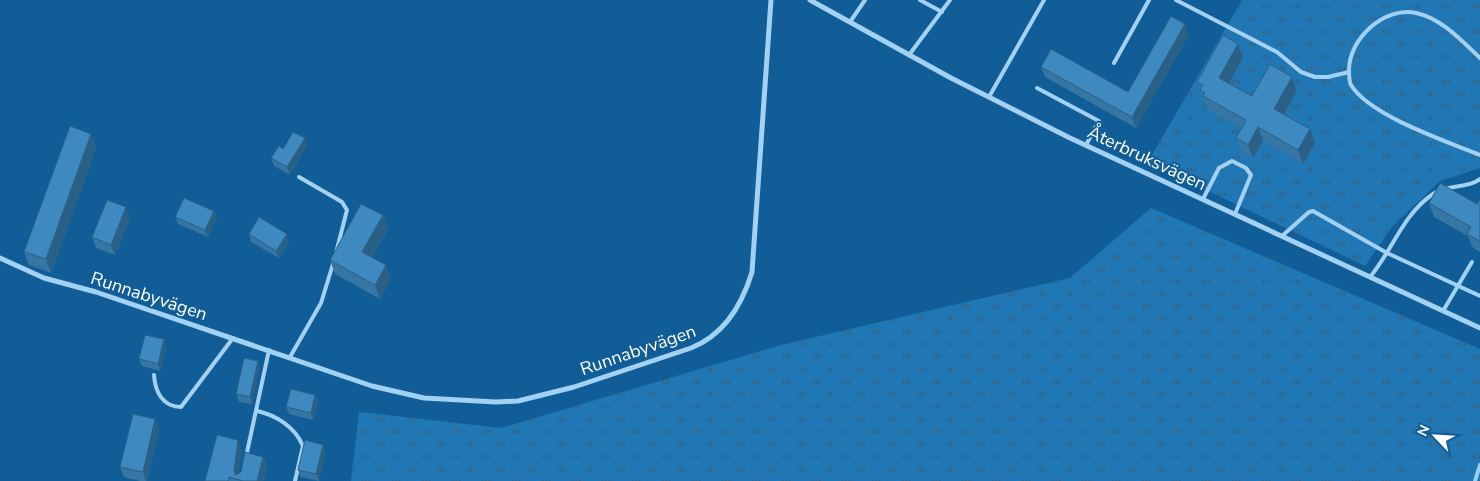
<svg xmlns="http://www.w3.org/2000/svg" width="1480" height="481" font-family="'Nunito Sans',sans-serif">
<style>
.grass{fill:url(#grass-tufts)}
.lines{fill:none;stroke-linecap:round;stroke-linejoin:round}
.stream{stroke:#94cff7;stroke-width:4}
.lane{stroke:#a2d1f3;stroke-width:4}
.street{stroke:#a2d1f3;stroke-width:5}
.wall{fill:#3576a5}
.shaded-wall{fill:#2b6086}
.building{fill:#3e89c0;stroke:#2b6086}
.labels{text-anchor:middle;stroke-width:4;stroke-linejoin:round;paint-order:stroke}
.street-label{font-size:18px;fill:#fff;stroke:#115d97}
</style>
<defs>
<pattern id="grass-tufts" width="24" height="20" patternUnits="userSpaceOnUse" patternTransform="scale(1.25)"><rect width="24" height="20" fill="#2077b4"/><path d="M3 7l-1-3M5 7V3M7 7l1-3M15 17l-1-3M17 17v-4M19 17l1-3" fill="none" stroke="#366280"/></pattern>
</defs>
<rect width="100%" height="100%" fill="#115d97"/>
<g class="grass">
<path d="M1242,0H1480V168L1440,181L1392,227L1365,266L1148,162Z"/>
<path d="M1151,208L1480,349V481H351L359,412L501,428L781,345L1070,278Z"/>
</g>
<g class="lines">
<path class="stream" d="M1475,481L1480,465"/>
<g class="lane">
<path d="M920,0L942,12"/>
<path d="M1176,0L1277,52L1301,72L1315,77H1328L1349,72"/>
<path d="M850,22L865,0"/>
<path d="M909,55L950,0"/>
<path d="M1480,58C1462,41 1441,18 1416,13C1384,6 1349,39 1349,70C1349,74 1349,81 1351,85C1370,116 1446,141 1480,155"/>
<path d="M1114,63L1149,0"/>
<path d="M1037,88L1099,121L1086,145"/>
<path d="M989,97L1044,0"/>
<path d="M299,177L342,202L347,210L336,253"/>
<path d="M1203,199L1219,168L1232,161L1246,168L1251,175L1235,214"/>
<path d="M1282,236L1309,212L1313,211L1387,253L1480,296"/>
<path d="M1370,277C1392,251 1403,214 1433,194C1447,184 1467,189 1480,179"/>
<path d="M1443,311L1472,262"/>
<path d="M290,357L321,303L333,264"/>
<path d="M154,375C155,392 163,407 181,407L233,338"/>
<path d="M257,411C276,415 295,427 303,446L295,481"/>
<path d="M246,457L269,350"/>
</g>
<g class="street">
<path d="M810,0L951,78L1070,138L1480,328"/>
<path d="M0,258L44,278L96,292L372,386L424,398L496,402L518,401L574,387L691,348C724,335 742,305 752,272L771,0"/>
</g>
</g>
<g class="wall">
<path d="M1189,34L1136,128L1045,77L1041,67L1128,92Z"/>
<path d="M1238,44L1243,58L1229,83L1252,96L1292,77L1297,91L1284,114L1315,143L1303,164L1263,141L1253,158L1241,152L1236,138L1241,128L1208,110L1207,105L1205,104L1197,82Z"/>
<path d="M91,134L96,148L51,273L29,265L24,252Z"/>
<path d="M307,145L290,175L274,166L271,158L283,149Z"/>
<path d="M1480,198V252L1472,247L1468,236L1434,217L1429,203L1477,204Z"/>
<path d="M126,207L130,218L115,255L96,248L92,237Z"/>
<path d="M214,211L217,218L208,237L178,224L175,217Z"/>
<path d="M383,215L388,229L372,257L391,279L380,299L335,274L330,260Z"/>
<path d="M249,234L289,241L279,258L251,242Z"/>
<path d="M167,347L160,371L142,366L139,359Z"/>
<path d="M260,368L252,404L239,402L236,394Z"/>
<path d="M315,395L318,403L313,420L289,414L286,407Z"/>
<path d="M155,419L159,430L147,481H140L124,477L120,467Z"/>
<path d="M242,450L238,474L263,457L267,467L263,481H205Z"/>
<path d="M326,452L319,481L301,477L298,470Z"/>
</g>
<g class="shaded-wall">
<path d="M1185,24L1189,34L1136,128L1132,117Z"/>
<path d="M1238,44L1243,58L1224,92L1219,78Z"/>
<path d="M1292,77L1297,91L1279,123L1274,109Z"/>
<path d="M1258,127L1263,141L1253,158L1248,145Z"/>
<path d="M1310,129L1315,143L1303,164L1298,150Z"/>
<path d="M91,134L96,148L51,273L46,259Z"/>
<path d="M305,138L307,145L290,175L287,167Z"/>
<path d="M126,207L130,218L115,255L111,245Z"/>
<path d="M214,211L217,218L208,237L205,230Z"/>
<path d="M383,215L388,229L367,265L362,252Z"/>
<path d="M287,234L289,241L279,258L276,251Z"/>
<path d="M386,265L391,279L380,299L375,285Z"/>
<path d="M164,339L167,347L160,371L158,364Z"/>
<path d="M258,361L260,368L252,404L250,397Z"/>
<path d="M315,395L318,403L313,420L311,413Z"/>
<path d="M155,419L159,430L147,481H146L143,472Z"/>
<path d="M238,440L242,450L237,481L234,471Z"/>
<path d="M323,445L326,452L319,481L316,474Z"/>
<path d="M263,457L267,467L263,481H257Z"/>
</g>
<g class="building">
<path d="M1171,16L1185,24L1132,117L1041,67L1051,49L1128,92Z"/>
<path d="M1223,35L1238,44L1219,78L1252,96L1270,64L1292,77L1274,109L1310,129L1298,150L1258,127L1248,145L1236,138L1246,120L1203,96L1205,93L1200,90L1203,85L1197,82Z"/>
<path d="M70,126L91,134L46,259L24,252Z"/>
<path d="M293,132L305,138L287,167L271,158L279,146L283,149Z"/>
<path d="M1440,183L1477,204L1480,198V241L1467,234L1471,227L1429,203Z"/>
<path d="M184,198L214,211L205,230L175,217Z"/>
<path d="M107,200L126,207L111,245L92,237Z"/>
<path d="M361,204L383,215L362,252L386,265L375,285L330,260Z"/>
<path d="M259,217L287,234L276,251L249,234Z"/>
<path d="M145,335L164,339L158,364L139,359Z"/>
<path d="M244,358L258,361L250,397L236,394Z"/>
<path d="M291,389L315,395L311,413L286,407Z"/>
<path d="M133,414L155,419L143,472L120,467Z"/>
<path d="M217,435L238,440L234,471L236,475L241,472L245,452L263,457L257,481H243L229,477L228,481H205Z"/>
<path d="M305,440L323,445L316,474L298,470Z"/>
</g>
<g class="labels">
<g class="street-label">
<text transform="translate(1147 158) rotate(25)" y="6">Återbruksvägen</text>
<text transform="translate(149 296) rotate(18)" y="6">Runnabyvägen</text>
<text transform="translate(638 350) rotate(-19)" y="6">Runnabyvägen</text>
</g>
</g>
<g transform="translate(1435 436) rotate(295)" stroke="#115d97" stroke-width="4" paint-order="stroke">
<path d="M0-4L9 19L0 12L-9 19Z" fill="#ffffff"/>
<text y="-8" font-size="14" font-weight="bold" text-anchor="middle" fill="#ffffff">N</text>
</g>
</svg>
